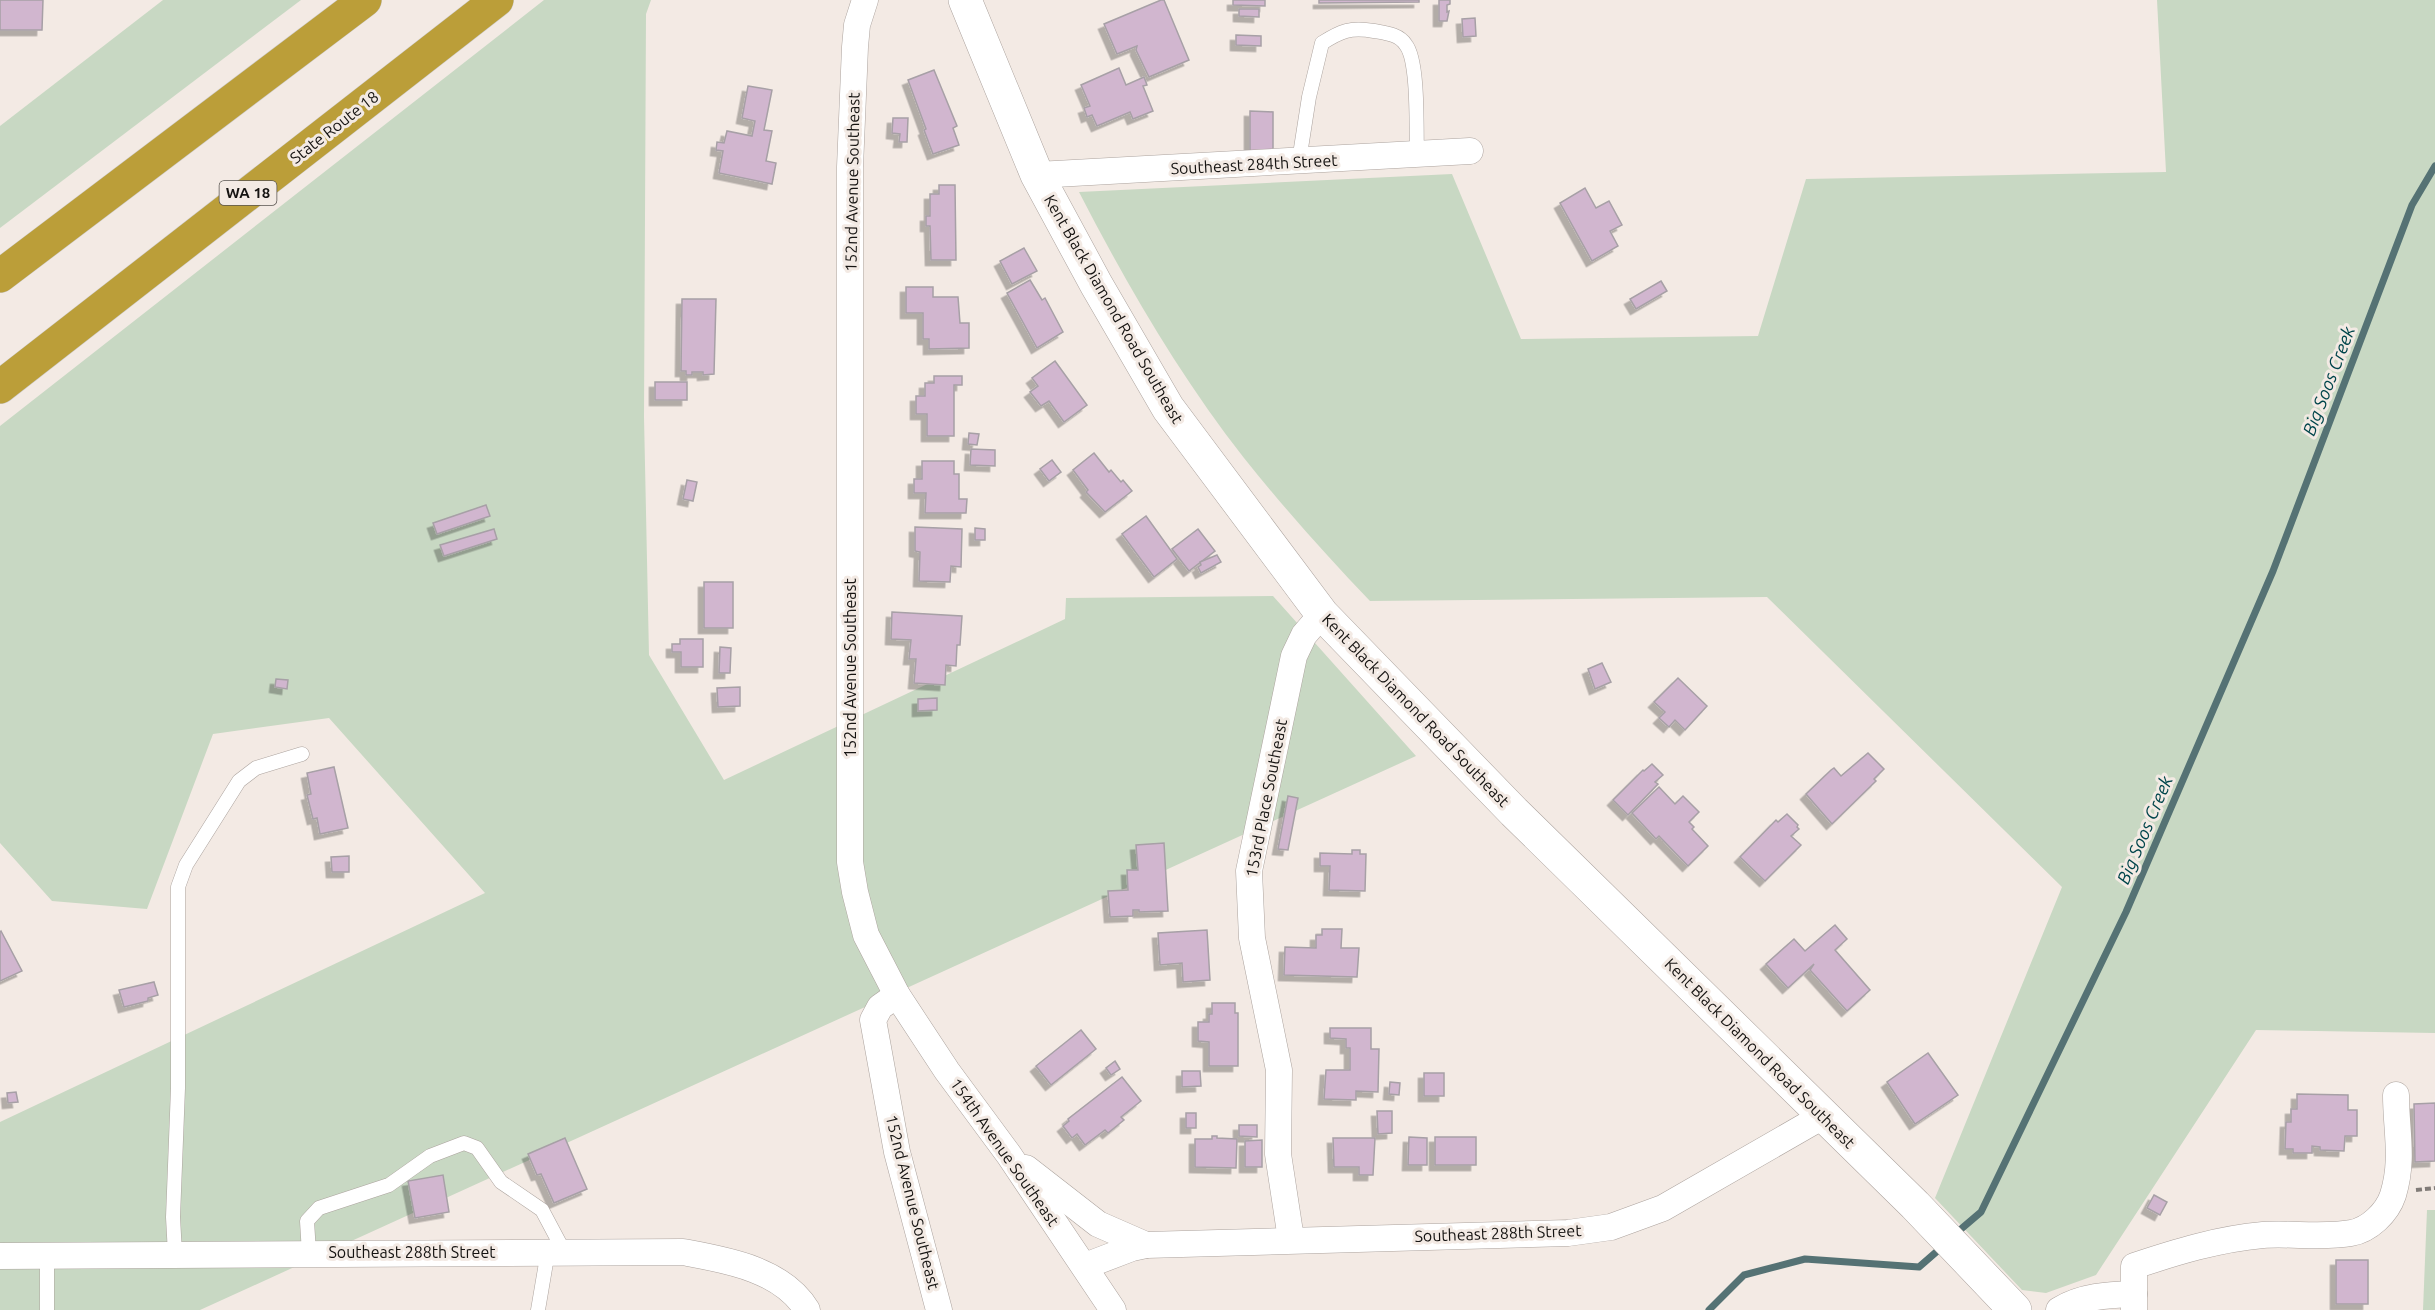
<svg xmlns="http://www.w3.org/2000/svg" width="2435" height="1310" font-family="Ubuntu,sans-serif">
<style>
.green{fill:#c8d8c3}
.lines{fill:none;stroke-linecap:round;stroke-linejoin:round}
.stream{stroke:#557274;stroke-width:7}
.building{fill:#d1b6cf;stroke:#a7a0a6;stroke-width:1.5;filter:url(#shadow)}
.lane-casing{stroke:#aca39e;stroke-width:15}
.street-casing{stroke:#aca39e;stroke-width:27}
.secondary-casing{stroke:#aca39e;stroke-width:34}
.highway-casing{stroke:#cccbcb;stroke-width:34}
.path{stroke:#807b77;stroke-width:4;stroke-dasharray:6 3;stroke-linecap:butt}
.lane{stroke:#fff;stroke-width:14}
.street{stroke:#fff;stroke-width:26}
.secondary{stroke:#fff;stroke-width:33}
.highway{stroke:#bb9e39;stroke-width:33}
.labels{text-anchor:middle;stroke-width:6;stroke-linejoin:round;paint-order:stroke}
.shield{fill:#f3eae4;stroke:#585450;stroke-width:1.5}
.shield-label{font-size:15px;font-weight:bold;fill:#151311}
.street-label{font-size:16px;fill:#151311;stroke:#f3eae4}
.water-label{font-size:18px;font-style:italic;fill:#00454b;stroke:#f3eae4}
</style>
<defs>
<filter id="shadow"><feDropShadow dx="-5.5" dy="5.5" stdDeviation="0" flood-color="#0004"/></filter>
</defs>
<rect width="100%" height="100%" fill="#f3eae4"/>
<g class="green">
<path d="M163,0H301L0,228V126Z"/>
<path d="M544,0H651L646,14L644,417L649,655L724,780L1065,619L1066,598L1273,596L1416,756L200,1310H0V1122L485,893L329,718L213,734L147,909L52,901L0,843V426Z"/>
<path d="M2157,0H2435V1033L2256,1030L2096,1275L2046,1293L2022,1290L1935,1198L2062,887L1767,597L1370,601C1326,555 1284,508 1244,458C1179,375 1127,285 1079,192L1452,174L1521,339L1758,336L1806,179L2166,172Z"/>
<path d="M2427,1210H2435V1310H2423Z"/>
</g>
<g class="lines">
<g class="stream">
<path d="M1954,1235L1981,1212L2126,912L2273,571L2412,205L2435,166"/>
<path d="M1709,1310L1744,1275L1805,1259L1919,1267L1942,1247"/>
</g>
</g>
<g class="building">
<path d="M0,0H43L42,30H0Z"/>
<path d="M1161,0H1164L1189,60L1149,77L1136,50L1137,46L1117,54L1104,24Z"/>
<path d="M1233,0H1265V6L1233,5Z"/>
<path d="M1319,0H1419V2L1319,3Z"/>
<path d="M1439,0H1450V4L1447,5V12L1449,11L1447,21H1439Z"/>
<path d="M1239,9H1259V17L1239,16Z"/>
<path d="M1475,18L1476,36L1463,37L1462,19Z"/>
<path d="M1236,35L1261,36V46L1236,45Z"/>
<path d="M1119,68L1126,85L1144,77L1147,85L1143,86L1153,111L1133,119L1130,112L1097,126L1092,115L1087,117L1084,108L1090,106L1081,85Z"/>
<path d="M934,70L957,126L953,128L959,145L933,154L924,130L926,129L908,80Z"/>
<path d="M748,86L772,90L764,130L772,131L766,161L776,163L772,184L719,173L723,151L716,150L717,142L724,143L727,131L752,136L755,121L742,118Z"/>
<path d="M1250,111L1273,112V156H1250Z"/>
<path d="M893,118H908L907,142H899L900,134L892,133Z"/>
<path d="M939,185H955L956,260H931L930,226H926V216H930V194H939Z"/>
<path d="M1585,188L1596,208L1609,201L1622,225L1610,231L1618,246L1592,261L1560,203Z"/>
<path d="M1024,248L1037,271L1012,284L1000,261Z"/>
<path d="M1030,280L1042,300L1045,298L1063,332L1037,348L1007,293Z"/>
<path d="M1661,281L1667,291L1636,309L1630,299Z"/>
<path d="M906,287H933V297H958L960,323H969V348L929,349V339H923V313H906Z"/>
<path d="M682,299H716L714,374L703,375V372H692V375H686V371H681Z"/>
<path d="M1055,361L1087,405L1064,422L1049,401L1041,406L1030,392L1038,386L1032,378Z"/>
<path d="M934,376H962V385H954V436H927V414H916V396H925V383H934Z"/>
<rect x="655" y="382" width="32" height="18"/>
<path d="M969,433L979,434L977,445L968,444Z"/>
<path d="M971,449L995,450V466L970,465Z"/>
<path d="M1094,453L1109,472L1111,470L1121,482L1123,480L1132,491L1105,512L1086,492L1088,490L1073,470Z"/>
<path d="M1052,460L1061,472L1049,481L1040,469Z"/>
<path d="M922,461H954V474H959V499H967L966,513H925L926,493H914V479H922Z"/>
<path d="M687,480L697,482L693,501L683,499Z"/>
<path d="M486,505L490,516L437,534L433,523Z"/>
<path d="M1146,516L1177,559L1154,577L1122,534Z"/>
<path d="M915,527L962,529L961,567L951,566L950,582L919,581L920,552L915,551Z"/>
<path d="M975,528L985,529V540H975Z"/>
<path d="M494,529L497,539L444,556L440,545Z"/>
<path d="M1198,529L1215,551L1189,571L1172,549Z"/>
<path d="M1217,555L1221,562L1201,573L1198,567L1201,565L1200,562Z"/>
<rect x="704" y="582" width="29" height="46"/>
<path d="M892,612L962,616L960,645H957L956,666L946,665L945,685L914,683L916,659H909L911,640L891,639Z"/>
<path d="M680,639H703V667H681V652H672V644H680Z"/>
<path d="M720,647L731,648L730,673H719Z"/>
<path d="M1602,663L1611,682L1595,689L1588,669Z"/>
<path d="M1678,678L1707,706L1685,730L1675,720L1669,727L1659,718L1665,712L1654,702Z"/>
<path d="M276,679L288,680L287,689L275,687Z"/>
<path d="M740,687V706L718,707L717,688Z"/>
<path d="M937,698V710L918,711V699Z"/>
<path d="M1868,753L1884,769L1874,779L1876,781L1832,824L1806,794L1831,770L1834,768L1841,776Z"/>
<path d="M1652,764L1663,775L1655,782L1658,784L1628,815L1613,800L1643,770L1644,771Z"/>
<path d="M334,767L348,828L320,834L317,818L313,819L307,795L311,794L307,773Z"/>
<path d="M1659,787L1675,804L1683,796L1699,812L1689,822L1694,827L1692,829L1708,846L1688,866L1659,836L1656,839L1632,813Z"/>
<path d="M1288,796L1298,798L1288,850L1278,849Z"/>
<path d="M1787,814L1798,825L1797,827L1799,829L1791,836L1801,845L1765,881L1740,857L1776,820L1778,822Z"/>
<path d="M1164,843L1168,911L1139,912V910H1133V916L1110,917L1108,891L1128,890L1127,870H1138L1136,845Z"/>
<path d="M1352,850H1360V854H1366L1365,891L1329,890L1330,866H1320V853L1352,854Z"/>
<path d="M349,856V872H332L331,857Z"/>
<path d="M1835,925L1847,939L1835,950L1870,990L1847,1011L1810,970L1814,964L1788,988L1766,964L1794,939L1805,951Z"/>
<path d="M1322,929H1342L1341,948H1359L1357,977L1284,975L1285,947L1316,948V935H1322Z"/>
<path d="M1207,930L1210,980L1183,982L1182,963L1160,965L1158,933Z"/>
<path d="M1,931L22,971L0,981V932Z"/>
<path d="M154,982L158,995L148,998V1001L124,1007L119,990Z"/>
<path d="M1212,1003H1235V1013H1238V1066H1209V1042L1198,1041V1022H1209V1014H1212Z"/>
<path d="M1330,1028H1371V1049H1379L1378,1092L1356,1091V1100L1324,1099L1326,1070H1350V1048H1346V1039L1330,1038Z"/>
<path d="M1081,1030L1096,1049L1051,1085L1036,1066Z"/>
<path d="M1928,1053L1958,1095L1915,1124L1887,1082Z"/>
<path d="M1115,1061L1120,1069L1111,1075L1106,1068Z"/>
<path d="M1182,1071H1200L1201,1086L1182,1087Z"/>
<rect x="1424" y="1073" width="20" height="23"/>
<path d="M1122,1077L1141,1101L1121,1117L1124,1120L1108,1133L1105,1130L1085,1145L1077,1134L1072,1138L1063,1126L1069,1121L1068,1119Z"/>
<path d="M1390,1082L1400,1083L1399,1095L1389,1094Z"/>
<path d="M16,1092L18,1102L8,1103L7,1093Z"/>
<path d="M2297,1094L2348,1095V1110H2357V1136H2345L2344,1151L2320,1150V1147L2312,1146V1153H2293V1149H2285L2286,1122H2291V1109H2297Z"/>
<path d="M2435,1103V1161L2415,1162L2414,1104Z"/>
<path d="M1377,1111H1392V1133L1378,1134Z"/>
<rect x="1186" y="1113" width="10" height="15"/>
<path d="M1239,1125H1257V1137L1239,1136Z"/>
<path d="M1212,1136H1217V1138L1237,1139L1236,1168L1195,1167V1139H1212Z"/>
<path d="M1409,1137L1427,1138V1165H1408Z"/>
<rect x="1435" y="1137" width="41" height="28"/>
<path d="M565,1138L587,1189L554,1203L541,1174L537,1175L528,1154Z"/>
<path d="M1333,1138H1375L1373,1175H1359V1167H1334Z"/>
<path d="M1262,1140V1167H1245V1141Z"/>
<path d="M443,1175L449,1212L415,1218L408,1181Z"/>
<path d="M2154,1195L2167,1202L2160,1215L2147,1208Z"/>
<rect x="2336" y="1260" width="32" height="44"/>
</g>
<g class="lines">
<defs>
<g id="lane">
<path d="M1299,161L1309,97L1322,43C1341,31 1350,27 1374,31C1385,33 1399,34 1406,45C1419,62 1416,131 1417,155"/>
<path d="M309,1253L307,1221L319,1208L389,1185L430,1156L464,1143L477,1148L501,1182L542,1210L559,1242V1251"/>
<path d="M175,1254L173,1217L178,1088V887L186,865L239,781L256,768L302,754"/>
<path d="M47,1255V1310"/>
<path d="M538,1310L548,1251"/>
</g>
<g id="street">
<path d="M865,0L857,25L855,47L850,167V862L855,892L866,935L897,995L947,1071L1009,1155L1113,1310"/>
<path d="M1037,175L1470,151"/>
<path d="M897,995L880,1007L873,1020L897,1152L939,1310"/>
<path d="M1026,1168L1098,1224L1146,1245"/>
<path d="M1291,1239L1278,1154L1279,1070L1252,938L1249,871L1294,656L1304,635L1322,614"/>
<path d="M0,1256L683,1252C726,1260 782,1269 807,1310"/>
<path d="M1085,1266L1132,1248L1146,1245L1568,1233L1611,1227L1663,1208L1823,1116"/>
<path d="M2059,1310C2082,1296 2107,1295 2134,1294"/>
<path d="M2134,1310V1266C2176,1252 2218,1239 2263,1235C2290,1233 2325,1238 2351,1233C2369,1230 2387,1213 2393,1195C2404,1159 2396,1131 2396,1095"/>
</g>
<path id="secondary" d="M965,0L1037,175L1096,284L1168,408L1322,614L1514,812L1915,1205L2015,1310"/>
<g id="highway">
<path d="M0,276L365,0"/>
<path d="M0,387L497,0"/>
</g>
</defs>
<use href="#lane" class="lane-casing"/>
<use href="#street" class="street-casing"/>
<use href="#secondary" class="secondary-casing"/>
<use href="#highway" class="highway-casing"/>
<path class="path" d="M2416,1190L2435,1188"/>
<use href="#lane" class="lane"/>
<use href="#street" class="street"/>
<use href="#secondary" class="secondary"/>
<use href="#highway" class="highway"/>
</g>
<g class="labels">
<rect class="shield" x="219.5" y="181" width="57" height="24" rx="4.5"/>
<g class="shield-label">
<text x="248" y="198">WA 18</text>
</g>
<g class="street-label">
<text transform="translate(334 127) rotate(-38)" y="6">State Route 18</text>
<text transform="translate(1254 164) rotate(-3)" y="6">Southeast 284th Street</text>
<text transform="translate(852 182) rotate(-89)" y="6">152nd Avenue Southeast</text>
<text transform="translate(1114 309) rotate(60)" y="6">Kent Black Diamond Road Southeast</text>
<text transform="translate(850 668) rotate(-90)" y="6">152nd Avenue Southeast</text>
<text transform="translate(1416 710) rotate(46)" y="6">Kent Black Diamond Road Southeast</text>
<text transform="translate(1266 798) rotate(-79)" y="6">153rd Place Southeast</text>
<text transform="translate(1760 1053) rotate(45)" y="6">Kent Black Diamond Road Southeast</text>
<text transform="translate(1005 1152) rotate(55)" y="6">154th Avenue Southeast</text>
<text transform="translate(913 1202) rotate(76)" y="6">152nd Avenue Southeast</text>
<text transform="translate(1498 1233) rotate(-2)" y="6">Southeast 288th Street</text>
<text x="412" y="1258">Southeast 288th Street</text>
</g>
<g class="water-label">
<text transform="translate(2329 381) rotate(-69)" y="6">Big Soos Creek</text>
<text transform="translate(2145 830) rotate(-67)" y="6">Big Soos Creek</text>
</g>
</g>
</svg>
